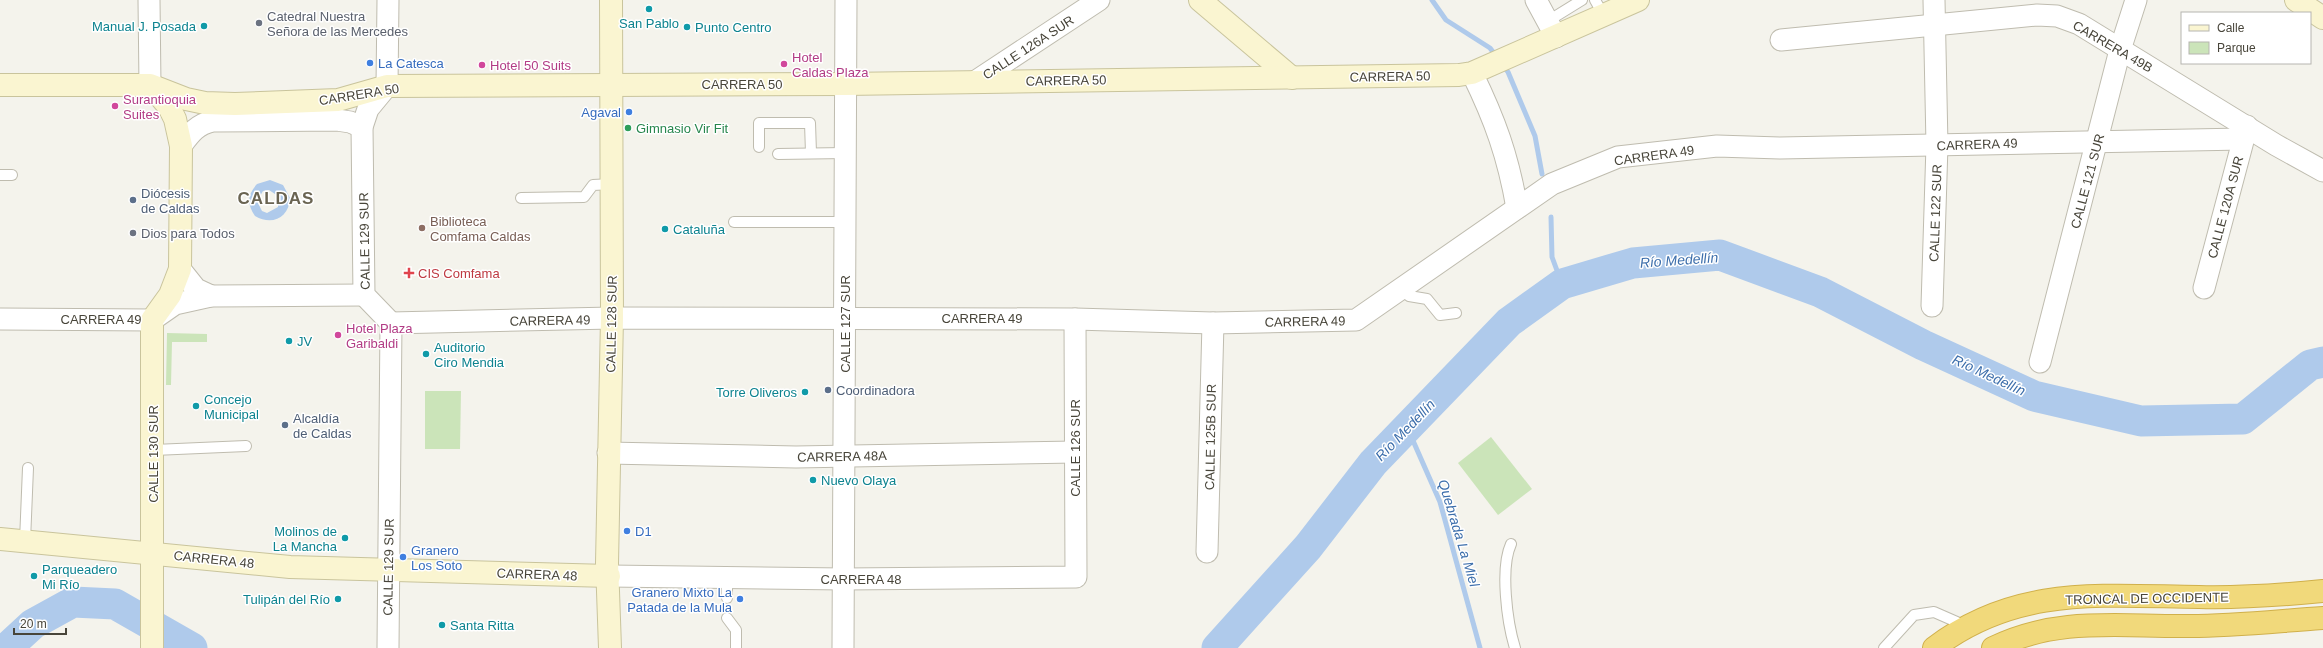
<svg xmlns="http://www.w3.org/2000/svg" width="2323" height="648" font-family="Arial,sans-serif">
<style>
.green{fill:#cbe4b9}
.water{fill:#afcaeb;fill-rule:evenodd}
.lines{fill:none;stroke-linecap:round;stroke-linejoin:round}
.stream{stroke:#afcaeb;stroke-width:5}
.river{stroke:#afcaeb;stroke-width:31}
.lane-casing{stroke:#bfbcaf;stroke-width:12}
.street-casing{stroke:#bfbcaf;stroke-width:23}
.secondary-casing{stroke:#c9c49c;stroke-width:24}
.highway-casing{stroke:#d0b04b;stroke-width:24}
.lane{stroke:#fff;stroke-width:10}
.street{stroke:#fff;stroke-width:21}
.secondary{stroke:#faf5d1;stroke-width:22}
.highway{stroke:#f1d97b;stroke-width:22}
.culture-dot{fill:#0f9aa8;stroke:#fff;stroke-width:1.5}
.worship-dot{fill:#6b7280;stroke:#fff;stroke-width:1.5}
.shop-dot{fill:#3f7fe0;stroke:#fff;stroke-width:1.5}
.hotel-dot{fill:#d1479c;stroke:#fff;stroke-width:1.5}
.leisure-dot{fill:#2e9e5b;stroke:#fff;stroke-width:1.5}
.service-dot{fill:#5c6f8a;stroke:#fff;stroke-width:1.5}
.education-dot{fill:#8d6e63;stroke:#fff;stroke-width:1.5}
.health-dot{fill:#e0444e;stroke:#fff;stroke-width:1.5}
.labels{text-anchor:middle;stroke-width:3;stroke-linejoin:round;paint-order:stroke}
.worship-label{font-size:13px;fill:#5b616d;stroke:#fff;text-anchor:start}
.culture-label{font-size:13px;fill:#0d838f;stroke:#fff;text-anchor:start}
.street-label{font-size:13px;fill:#48453a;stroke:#fff}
.hotel-label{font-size:13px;fill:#b23c85;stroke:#fff;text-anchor:start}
.shop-label{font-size:13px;fill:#366cbe;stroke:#fff;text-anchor:start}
.leisure-label{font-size:13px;fill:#27864d;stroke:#fff;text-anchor:start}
.service-label{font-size:13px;fill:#4e5e75;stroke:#fff;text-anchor:start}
.education-label{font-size:13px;fill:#785e54;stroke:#fff;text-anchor:start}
.health-label{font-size:13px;fill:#be3a42;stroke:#fff;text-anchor:start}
.water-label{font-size:14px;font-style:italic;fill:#3c6eab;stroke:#fff}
.district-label{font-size:17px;font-weight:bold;letter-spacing:1px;fill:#6a6452;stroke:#fff}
</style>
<rect width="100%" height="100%" fill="#f4f3ec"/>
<g class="green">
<path d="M167,333L207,334V342H172L171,385H166Z"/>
<path d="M425,391H461L460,449H425Z"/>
<path d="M1491,437L1532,489L1498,515L1458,463Z"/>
</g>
<path class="water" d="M270,180L283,185L290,198C289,218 272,226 255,216C247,204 247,195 257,184ZM269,190L278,196V207L267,213L262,211L257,201L263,191Z"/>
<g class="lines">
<g class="stream">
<path d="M1432,0L1446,20L1490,48L1496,56"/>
<path d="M1503,66L1508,72L1535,136L1542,174"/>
<path d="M1551,217L1552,257L1562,284"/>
<path d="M1407,427L1440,502L1480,648"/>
</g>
<g class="river">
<path d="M7,648L33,624L73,602L115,604L192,648"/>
<path d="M1217,648L1308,547L1373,463L1509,322L1562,284L1633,263L1720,255L1820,292L1923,345L2034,396L2141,421L2243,419L2310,365L2323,362"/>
</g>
<defs>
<g id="lane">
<path d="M1595,0L1604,16"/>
<path d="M1548,21L1582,0"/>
<path d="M759,147V123H810L811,153"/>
<path d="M778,154L845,153"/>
<path d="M0,175H12"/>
<path d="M521,198L584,197L593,185L612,184"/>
<path d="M734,222H845"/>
<path d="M1402,290L1409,296L1427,299L1440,315L1456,313"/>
<path d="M154,450L246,446"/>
<path d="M25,541L28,468"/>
<path d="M1511,544C1500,568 1507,622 1515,648"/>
<path d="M727,578V598"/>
<path d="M727,618L736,630V648"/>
<path d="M1884,648L1914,615L1934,612L1966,626"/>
</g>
<g id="street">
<path d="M149,0L150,85"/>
<path d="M1536,0L1556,37"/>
<path d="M1781,40L2037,15L2057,16L2079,24L2276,145L2323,171"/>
<path d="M1472,73C1495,120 1508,156 1517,208"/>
<path d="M976,81L1099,0"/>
<path d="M181,146C190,134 197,124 213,121L337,120L350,122L362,127"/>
<path d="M180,269L196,289L211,296"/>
<path d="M2204,288L2247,126"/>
<path d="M1932,306L1937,145L1934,0"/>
<path d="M0,319L152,320L175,304L211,296L364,295"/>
<path d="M391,323L612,318L1075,319L1213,323L1356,320L1552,184L1618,157L1717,146L1780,148L2243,139"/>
<path d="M2040,362L2120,50L2136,0"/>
<path d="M608,453L796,457L1075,452"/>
<path d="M1207,552L1213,323"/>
<path d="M609,576L844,579L1076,577L1075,319"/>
<path d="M388,648L391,323L364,295L362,127L368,109L387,86L388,0"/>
<path d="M843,648L846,0"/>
</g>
<g id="secondary">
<path d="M1200,0L1292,78"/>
<path d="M2296,0L2323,18"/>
<path d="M0,85H150L186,99L205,103L235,104L338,100L387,86L845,84L1459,75L1472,73L1638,0"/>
<path d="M152,87L169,107L175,119L181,146L180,269L170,295L152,320V648"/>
<path d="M0,539L290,567L609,576"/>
<path d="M610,648L607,563L612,318L611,0"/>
</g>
<g id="highway">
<path d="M1934,648C2016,585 2102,596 2199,597C2240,598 2282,595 2323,591"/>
<path d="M1993,648C2059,616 2119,627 2190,626C2234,626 2278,621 2323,618"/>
</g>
</defs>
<use href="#lane" class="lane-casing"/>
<use href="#street" class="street-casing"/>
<use href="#secondary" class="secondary-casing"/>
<use href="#highway" class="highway-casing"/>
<use href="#lane" class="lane"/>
<use href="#street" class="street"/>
<use href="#secondary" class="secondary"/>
<use href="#highway" class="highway"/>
</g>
<g class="culture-dot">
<circle cx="649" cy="9" r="4"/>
<circle cx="204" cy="26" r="4"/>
<circle cx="687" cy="27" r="4"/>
<circle cx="665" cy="229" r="4"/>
<circle cx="289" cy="341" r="4"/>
<circle cx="426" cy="354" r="4"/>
<circle cx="805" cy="392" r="4"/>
<circle cx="196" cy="406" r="4"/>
<circle cx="813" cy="480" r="4"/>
<circle cx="345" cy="538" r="4"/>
<circle cx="34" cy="576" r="4"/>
<circle cx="338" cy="599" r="4"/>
<circle cx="442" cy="625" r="4"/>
</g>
<g class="worship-dot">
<circle cx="259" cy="23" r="4"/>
<circle cx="133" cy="233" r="4"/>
</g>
<g class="shop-dot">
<circle cx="370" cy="63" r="4"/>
<circle cx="629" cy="112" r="4"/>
<circle cx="627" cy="531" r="4"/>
<circle cx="403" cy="557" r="4"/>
<circle cx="740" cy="599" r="4"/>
</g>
<g class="hotel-dot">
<circle cx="784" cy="64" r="4"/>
<circle cx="482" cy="65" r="4"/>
<circle cx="115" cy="106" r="4"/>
<circle cx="338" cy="335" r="4"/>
</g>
<circle class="leisure-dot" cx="628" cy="128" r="4"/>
<g class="service-dot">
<circle cx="133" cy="200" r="4"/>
<circle cx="828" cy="390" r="4"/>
<circle cx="285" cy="425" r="4"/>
</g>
<circle class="education-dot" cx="422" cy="228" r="4"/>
<path class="health-dot" d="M407 267h4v4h4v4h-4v4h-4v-4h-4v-4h4z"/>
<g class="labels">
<g class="worship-label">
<text x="267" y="21">Catedral Nuestra<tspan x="267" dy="15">Señora de las Mercedes</tspan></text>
<text x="141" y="238">Dios para Todos</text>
</g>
<g class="culture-label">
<text x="649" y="28" text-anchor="middle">San Pablo</text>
<text x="196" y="31" text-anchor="end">Manual J. Posada</text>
<text x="695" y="32">Punto Centro</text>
<text x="673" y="234">Cataluña</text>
<text x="297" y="346">JV</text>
<text x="434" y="352">Auditorio<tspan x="434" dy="15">Ciro Mendia</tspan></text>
<text x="797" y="397" text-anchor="end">Torre Oliveros</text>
<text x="204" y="404">Concejo<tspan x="204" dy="15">Municipal</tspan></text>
<text x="821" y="485">Nuevo Olaya</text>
<text x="337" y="536" text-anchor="end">Molinos de<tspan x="337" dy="15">La Mancha</tspan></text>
<text x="42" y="574">Parqueadero<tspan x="42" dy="15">Mi Río</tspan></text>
<text x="330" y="604" text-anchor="end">Tulipán del Río</text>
<text x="450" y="630">Santa Ritta</text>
</g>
<g class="street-label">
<text transform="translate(2113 46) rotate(30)" y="5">CARRERA 49B</text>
<text transform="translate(1028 47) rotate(-33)" y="5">CALLE 126A SUR</text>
<text transform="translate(1390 76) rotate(-1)" y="5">CARRERA 50</text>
<text transform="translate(1066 80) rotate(-1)" y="5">CARRERA 50</text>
<text x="742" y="89">CARRERA 50</text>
<text transform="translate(359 94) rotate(-9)" y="5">CARRERA 50</text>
<text transform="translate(1977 144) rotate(-2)" y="5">CARRERA 49</text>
<text transform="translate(1654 155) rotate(-8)" y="5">CARRERA 49</text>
<text transform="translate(2087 181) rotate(-75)" y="5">CALLE 121 SUR</text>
<text transform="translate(2225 207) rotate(-75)" y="5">CALLE 120A SUR</text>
<text transform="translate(1935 213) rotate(-88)" y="5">CALLE 122 SUR</text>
<text transform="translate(364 241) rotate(-91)" y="5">CALLE 129 SUR</text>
<text x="982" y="323">CARRERA 49</text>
<text x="101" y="324">CARRERA 49</text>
<text transform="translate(550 320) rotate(-1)" y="5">CARRERA 49</text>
<text transform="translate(1305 321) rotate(-1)" y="5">CARRERA 49</text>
<text transform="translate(611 324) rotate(-89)" y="5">CALLE 128 SUR</text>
<text transform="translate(845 324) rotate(-90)" y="5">CALLE 127 SUR</text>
<text transform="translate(1210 437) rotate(-89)" y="5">CALLE 125B SUR</text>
<text transform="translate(1075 448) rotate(-90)" y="5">CALLE 126 SUR</text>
<text transform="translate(153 454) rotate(-90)" y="5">CALLE 130 SUR</text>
<text transform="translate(842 456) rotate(-1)" y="5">CARRERA 48A</text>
<text transform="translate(214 559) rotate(6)" y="5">CARRERA 48</text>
<text transform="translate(388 567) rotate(-89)" y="5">CALLE 129 SUR</text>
<text transform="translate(537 574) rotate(2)" y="5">CARRERA 48</text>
<text x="861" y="584">CARRERA 48</text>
<text transform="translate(2147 598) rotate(-1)" y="5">TRONCAL DE OCCIDENTE</text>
</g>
<g class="hotel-label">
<text x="792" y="62">Hotel<tspan x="792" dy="15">Caldas Plaza</tspan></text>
<text x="490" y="70">Hotel 50 Suits</text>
<text x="123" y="104">Surantioquia<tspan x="123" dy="15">Suites</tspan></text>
<text x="346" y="333">Hotel Plaza<tspan x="346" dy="15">Garibaldi</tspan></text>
</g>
<g class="shop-label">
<text x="378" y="68">La Catesca</text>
<text x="621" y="117" text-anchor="end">Agaval</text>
<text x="635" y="536">D1</text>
<text x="411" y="555">Granero<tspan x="411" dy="15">Los Soto</tspan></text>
<text x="732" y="597" text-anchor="end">Granero Mixto La<tspan x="732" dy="15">Patada de la Mula</tspan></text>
</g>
<g class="leisure-label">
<text x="636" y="133">Gimnasio Vir Fit</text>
</g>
<g class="service-label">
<text x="141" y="198">Diócesis<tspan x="141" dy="15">de Caldas</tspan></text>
<text x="836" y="395">Coordinadora</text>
<text x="293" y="423">Alcaldía<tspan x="293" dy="15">de Caldas</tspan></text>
</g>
<g class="education-label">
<text x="430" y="226">Biblioteca<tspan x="430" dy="15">Comfama Caldas</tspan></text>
</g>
<g class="health-label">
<text x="418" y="278">CIS Comfama</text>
</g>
<g class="water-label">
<text transform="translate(1679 260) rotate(-4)" y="5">Río Medellín</text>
<text transform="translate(1989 375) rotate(25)" y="5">Río Medellín</text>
<text transform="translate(1405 430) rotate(-46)" y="5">Río Medellín</text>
<text transform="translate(1459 533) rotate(73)" y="5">Quebrada La Miel</text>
</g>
<g class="district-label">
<text x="276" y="204">CALDAS</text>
</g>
</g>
<rect x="2181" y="12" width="130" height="52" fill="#ffffff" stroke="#b6b5b0"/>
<rect x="2189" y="25" width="20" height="6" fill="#faf5d1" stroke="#b6b5b0"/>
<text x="2217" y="32" font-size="12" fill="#48453a">Calle</text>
<rect x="2189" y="42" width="20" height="12" fill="#cbe4b9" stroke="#b6b5b0"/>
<text x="2217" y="52" font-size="12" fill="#48453a">Parque</text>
<path d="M14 628v6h52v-6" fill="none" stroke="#48453a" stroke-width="2"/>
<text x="20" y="628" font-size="12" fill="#48453a" stroke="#ffffff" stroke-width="3" paint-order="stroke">20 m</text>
</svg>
